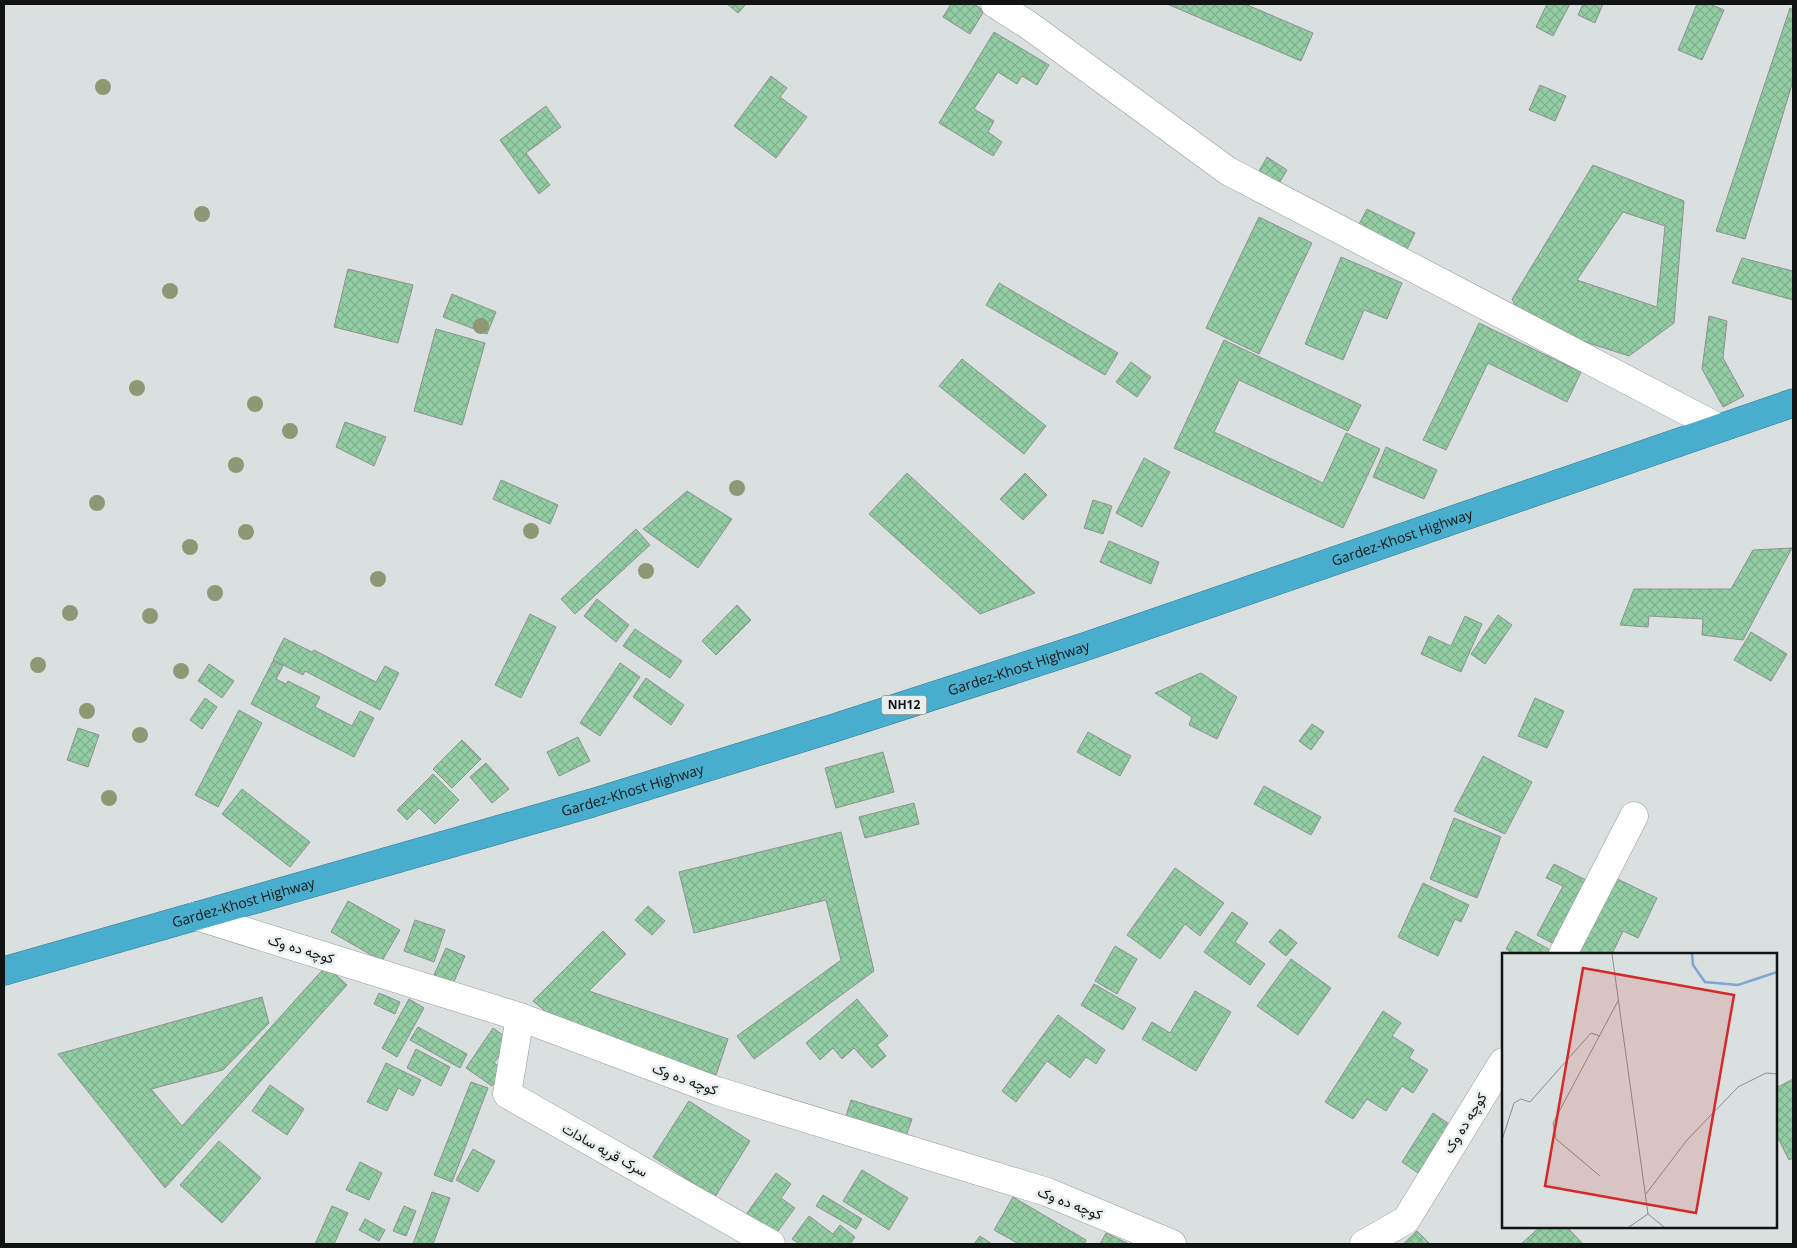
<svg xmlns="http://www.w3.org/2000/svg" width="1797" height="1248" font-family="'Open Sans',Vazirmatn,sans-serif">
<style>
.building{fill:url(#building-cross-hatch);stroke:#8e928f;fill-rule:evenodd}
.lines{fill:none;stroke-linecap:round;stroke-linejoin:round}
.street-casing{stroke:#959a99;stroke-width:29}
.highway-casing{stroke:#36788d;stroke-width:29}
.street{stroke:#fff;stroke-width:28}
.highway{stroke:#49aece;stroke-width:28}
.tree{fill:#8f9874}
.labels{text-anchor:middle;stroke-width:5;stroke-linejoin:round;paint-order:stroke}
.shield{fill:#e7eeed;stroke:#525555;stroke-width:1}
.shield-label{font-size:12px;font-weight:bold;fill:#121414}
.street-label{font-size:14px;fill:#121414;stroke:#e7eeed}
.inset-river{fill:none;stroke:#80a4d6;stroke-width:2.5}
.inset-road{fill:none;stroke:#8a8e8e;stroke-width:1}
.view{fill:#d62828;fill-opacity:0.15;stroke:#d62828;stroke-width:2.5}
.inset-edge{fill:none;stroke:#121414;stroke-width:2.5}
</style>
<defs>
<pattern id="building-cross-hatch" width="8" height="8" patternUnits="userSpaceOnUse" patternTransform="scale(1.25)"><rect width="8" height="8" fill="#93cda4"/><path d="M0 0l8 8M0 8l8-8" fill="none" stroke="#7eaf8c"/></pattern>
</defs>
<rect width="100%" height="100%" fill="#dae0e0"/>
<g class="building">
<path d="M727,4H746L738,13Z"/>
<path d="M951,4H974L984,11L970,34L943,17Z"/>
<path d="M1167,4H1245L1313,33L1301,61Z"/>
<path d="M1547,4H1570L1553,36L1536,27Z"/>
<path d="M1583,4H1603L1595,23L1578,15Z"/>
<path d="M1697,4H1710L1724,10L1702,60L1678,50Z"/>
<path d="M1790,8L1793,9V81L1745,239L1716,231Z"/>
<path d="M994,32L1049,65L1037,85L1022,76L1017,84L998,72L974,109L994,121L988,132L1002,142L993,156L939,123Z"/>
<path d="M771,76L787,88L780,97L807,117L776,158L734,126Z"/>
<path d="M1540,85L1566,96L1555,121L1529,110Z"/>
<path d="M546,106L561,127L526,153L550,185L539,194L500,140Z"/>
<path d="M1267,157L1287,170L1278,185L1258,173Z"/>
<path d="M1593,165L1684,201L1674,323L1629,356L1523,322L1512,299ZM1623,212L1665,226L1657,307L1577,280Z"/>
<path d="M1367,209L1415,233L1405,253L1357,228Z"/>
<path d="M1259,217L1312,243L1259,354L1206,328Z"/>
<path d="M1341,257L1402,283L1387,319L1364,310L1343,360L1305,344Z"/>
<path d="M1742,258L1793,271V300L1732,283Z"/>
<path d="M348,269L413,285L398,343L334,327Z"/>
<path d="M999,283L1118,353L1105,375L986,305Z"/>
<path d="M452,294L496,312L487,334L443,317Z"/>
<path d="M1709,316L1727,321L1723,358L1744,396L1723,407L1702,369Z"/>
<path d="M1479,323L1581,372L1567,402L1488,363L1446,450L1423,440Z"/>
<path d="M436,329L485,343L462,425L414,411Z"/>
<path d="M1224,340L1361,405L1348,431L1239,380L1214,432L1323,483L1346,433L1380,449L1343,528L1174,448Z"/>
<path d="M962,359L1046,426L1024,454L939,386Z"/>
<path d="M1131,362L1151,377L1137,397L1116,382Z"/>
<path d="M345,422L386,437L374,466L336,447Z"/>
<path d="M1386,447L1437,470L1424,499L1373,477Z"/>
<path d="M1144,458L1170,472L1142,527L1116,513Z"/>
<path d="M907,473L1035,593L980,614L869,514Z"/>
<path d="M1025,473L1047,495L1023,520L1000,499Z"/>
<path d="M501,480L558,505L550,524L493,499Z"/>
<path d="M687,491L732,519L698,568L643,529Z"/>
<path d="M1093,500L1112,506L1103,534L1084,528Z"/>
<path d="M636,529L650,545L575,614L561,599Z"/>
<path d="M1109,541L1159,562L1151,584L1100,562Z"/>
<path d="M1792,548L1743,640L1702,635L1703,619L1649,616L1648,627L1620,625L1634,589H1731L1753,550Z"/>
<path d="M597,599L629,625L616,642L584,616Z"/>
<path d="M737,605L751,620L716,655L702,641Z"/>
<path d="M530,614L556,627L521,698L495,685Z"/>
<path d="M1498,615L1512,625L1485,664L1471,654Z"/>
<path d="M1465,616L1482,624L1461,672L1421,654L1429,636L1451,646Z"/>
<path d="M635,629L682,661L670,678L623,646Z"/>
<path d="M1751,632L1787,654L1771,681L1734,660Z"/>
<path d="M284,638L312,652L314,650L376,682L385,666L399,673L380,710L305,671L303,675L273,660Z"/>
<path d="M273,661L283,666L276,679L286,684L288,681L320,697L315,707L352,726L360,711L374,718L354,757L251,704Z"/>
<path d="M620,663L640,677L600,736L580,723Z"/>
<path d="M209,664L234,681L222,698L198,681Z"/>
<path d="M1201,673L1237,697L1217,739L1189,725L1192,717L1155,693Z"/>
<path d="M646,678L684,705L671,725L633,697Z"/>
<path d="M205,698L217,707L202,729L190,720Z"/>
<path d="M1535,698L1564,711L1547,748L1518,736Z"/>
<path d="M239,710L262,723L218,807L195,795Z"/>
<path d="M1312,724L1324,732L1311,750L1299,741Z"/>
<path d="M78,728L99,735L88,767L67,760Z"/>
<path d="M1088,732L1131,756L1120,776L1077,752Z"/>
<path d="M578,737L590,761L559,776L547,752Z"/>
<path d="M462,740L481,759L452,788L433,769Z"/>
<path d="M883,752L894,792L836,808L825,768Z"/>
<path d="M1483,756L1532,782L1505,834L1454,811Z"/>
<path d="M486,763L509,789L492,803L470,777Z"/>
<path d="M433,774L459,800L435,824L419,808L407,820L397,810Z"/>
<path d="M1264,786L1321,817L1311,835L1254,804Z"/>
<path d="M242,789L310,842L290,867L222,814Z"/>
<path d="M914,803L919,824L865,838L859,817Z"/>
<path d="M1454,818L1501,837L1477,898L1430,879Z"/>
<path d="M841,832L874,971L754,1059L737,1036L841,960L826,900L694,933L679,872Z"/>
<path d="M1554,864L1590,882L1558,946L1537,935L1563,886L1546,878Z"/>
<path d="M1175,868L1224,903L1200,936L1185,924L1160,959L1127,935Z"/>
<path d="M1609,875L1657,898L1638,938L1623,931L1612,954H1581L1572,950Z"/>
<path d="M1423,883L1469,905L1461,922L1455,919L1438,956L1398,937Z"/>
<path d="M348,901L400,930L382,961L331,932Z"/>
<path d="M648,906L665,921L652,935L635,920Z"/>
<path d="M1232,912L1248,923L1235,942L1265,964L1250,985L1204,952Z"/>
<path d="M415,920L445,930L434,962L404,951Z"/>
<path d="M1280,929L1297,943L1286,956L1269,942Z"/>
<path d="M603,931L626,954L589,991L728,1039L716,1075L556,1020L533,1001Z"/>
<path d="M1516,931L1556,953L1555,954H1514L1506,949Z"/>
<path d="M1115,946L1137,959L1117,994L1095,981Z"/>
<path d="M446,948L465,956L453,984L434,975Z"/>
<path d="M1291,959L1331,988L1298,1035L1257,1006Z"/>
<path d="M326,966L347,985L165,1188L58,1054L262,997L269,1023L223,1070L151,1089L182,1126Z"/>
<path d="M1094,984L1136,1008L1123,1030L1081,1005Z"/>
<path d="M1195,991L1231,1012L1196,1071L1142,1039L1152,1022L1170,1033Z"/>
<path d="M379,993L400,1002L395,1014L374,1004Z"/>
<path d="M409,999L424,1008L397,1057L382,1048Z"/>
<path d="M857,999L888,1036L877,1045L886,1056L872,1068L854,1048L842,1059L833,1048L820,1060L806,1043Z"/>
<path d="M1383,1011L1401,1023L1392,1036L1414,1050L1409,1058L1428,1070L1413,1093L1402,1086L1386,1111L1367,1099L1353,1119L1325,1102Z"/>
<path d="M1058,1015L1105,1050L1096,1064L1086,1057L1070,1078L1047,1061L1016,1102L1002,1091Z"/>
<path d="M418,1027L467,1054L460,1068L410,1040Z"/>
<path d="M493,1028L510,1040L494,1063L503,1069L492,1086L466,1068Z"/>
<path d="M416,1049L450,1067L441,1086L407,1068Z"/>
<path d="M386,1063L421,1080L413,1096L398,1088L387,1111L367,1102Z"/>
<path d="M1793,1079V1158L1789,1160L1776,1134V1088Z"/>
<path d="M471,1082L488,1088L452,1182L434,1175Z"/>
<path d="M270,1085L304,1109L287,1135L252,1111Z"/>
<path d="M851,1100L912,1119L906,1136L846,1116Z"/>
<path d="M689,1101L750,1141L715,1197L653,1157Z"/>
<path d="M1433,1113L1449,1124L1418,1173L1402,1162Z"/>
<path d="M219,1141L261,1178L222,1223L180,1185Z"/>
<path d="M473,1149L495,1161L478,1192L456,1180Z"/>
<path d="M360,1162L382,1173L369,1200L346,1190Z"/>
<path d="M862,1170L908,1198L889,1230L843,1201Z"/>
<path d="M776,1173L791,1184L781,1198L795,1208L773,1238L745,1216Z"/>
<path d="M432,1192L450,1198L433,1244H435H413Z"/>
<path d="M823,1195L862,1219L856,1229L816,1206Z"/>
<path d="M1013,1197L1086,1240L1084,1244H1019L994,1230Z"/>
<path d="M332,1206L348,1213L334,1244H315Z"/>
<path d="M404,1206L416,1211L406,1236L393,1231Z"/>
<path d="M809,1216L833,1234L840,1225L855,1237L850,1244H800L792,1239Z"/>
<path d="M365,1219L385,1230L379,1241L359,1230Z"/>
<path d="M1540,1227H1567L1583,1244H1521Z"/>
<path d="M1417,1231L1430,1244H1403Z"/>
<path d="M1106,1233L1129,1244H1100Z"/>
<path d="M980,1236L992,1244H974Z"/>
</g>
<g class="lines">
<defs>
<g id="street">
<path d="M995,4L1027,24L1228,171L1719,428"/>
<path d="M196,916L520,1017L717,1091L1047,1192L1172,1244"/>
<path d="M1563,954L1634,816"/>
<path d="M520,1017L507,1094L771,1244"/>
<path d="M1364,1244L1406,1220L1503,1062"/>
</g>
<g id="highway">
<path id="s1" d="M4,971L592,803L834,728L1081,648L1793,403"/>
</g>
</defs>
<use href="#street" class="street-casing"/>
<use href="#highway" class="highway-casing"/>
<use href="#street" class="street"/>
<use href="#highway" class="highway"/>
</g>
<g class="tree">
<circle cx="103" cy="87" r="8"/>
<circle cx="202" cy="214" r="8"/>
<circle cx="170" cy="291" r="8"/>
<circle cx="481" cy="326" r="8"/>
<circle cx="137" cy="388" r="8"/>
<circle cx="255" cy="404" r="8"/>
<circle cx="290" cy="431" r="8"/>
<circle cx="236" cy="465" r="8"/>
<circle cx="737" cy="488" r="8"/>
<circle cx="97" cy="503" r="8"/>
<circle cx="531" cy="531" r="8"/>
<circle cx="246" cy="532" r="8"/>
<circle cx="190" cy="547" r="8"/>
<circle cx="646" cy="571" r="8"/>
<circle cx="378" cy="579" r="8"/>
<circle cx="215" cy="593" r="8"/>
<circle cx="70" cy="613" r="8"/>
<circle cx="150" cy="616" r="8"/>
<circle cx="38" cy="665" r="8"/>
<circle cx="181" cy="671" r="8"/>
<circle cx="87" cy="711" r="8"/>
<circle cx="140" cy="735" r="8"/>
<circle cx="109" cy="798" r="8"/>
</g>
<g class="labels">
<rect class="shield" x="881.5" y="695.5" width="45" height="19" rx="4"/>
<g class="shield-label">
<text x="904" y="709">NH12</text>
</g>
<g class="street-label">
<text dy="5" stroke="none"><textPath href="#s1" startOffset="1464">Gardez-Khost Highway</textPath></text>
<text dy="5" stroke="none"><textPath href="#s1" startOffset="1059">Gardez-Khost Highway</textPath></text>
<text dy="5" stroke="none"><textPath href="#s1" startOffset="654">Gardez-Khost Highway</textPath></text>
<text dy="5" stroke="none"><textPath href="#s1" startOffset="249">Gardez-Khost Highway</textPath></text>
<text transform="translate(301 949) rotate(17)" y="5">کوچه ده وک</text>
<text transform="translate(685 1079) rotate(20)" y="5">کوچه ده وک</text>
<text transform="translate(1465 1123) rotate(-58)" y="5">کوچه ده وک</text>
<text transform="translate(605 1150) rotate(29)" y="5">سرک قریه سادات</text>
<text transform="translate(1070 1203) rotate(21)" y="5">کوچه ده وک</text>
</g>
</g>
<g transform="translate(1502 953)">
<rect width="275" height="275" fill="#dae0e0"/>
<path class="inset-river" d="M190,1L191,12L203,29L236,32L275,19"/>
<path class="inset-road" d="M110,1L146,261L162,274M0,187L12,150L19,146L28,149L89,80L98,83M98,223L54,186L51,170L116,48M144,241L185,187L236,134L264,120L275,121M127,274L146,261"/>
<path class="view" d="M81,15L232,42L194,260L43,233Z"/>
<rect width="275" height="275" class="inset-edge"/>
</g>
<rect width="1797" height="1248" fill="none" stroke="#121414" stroke-width="10"/>
</svg>
